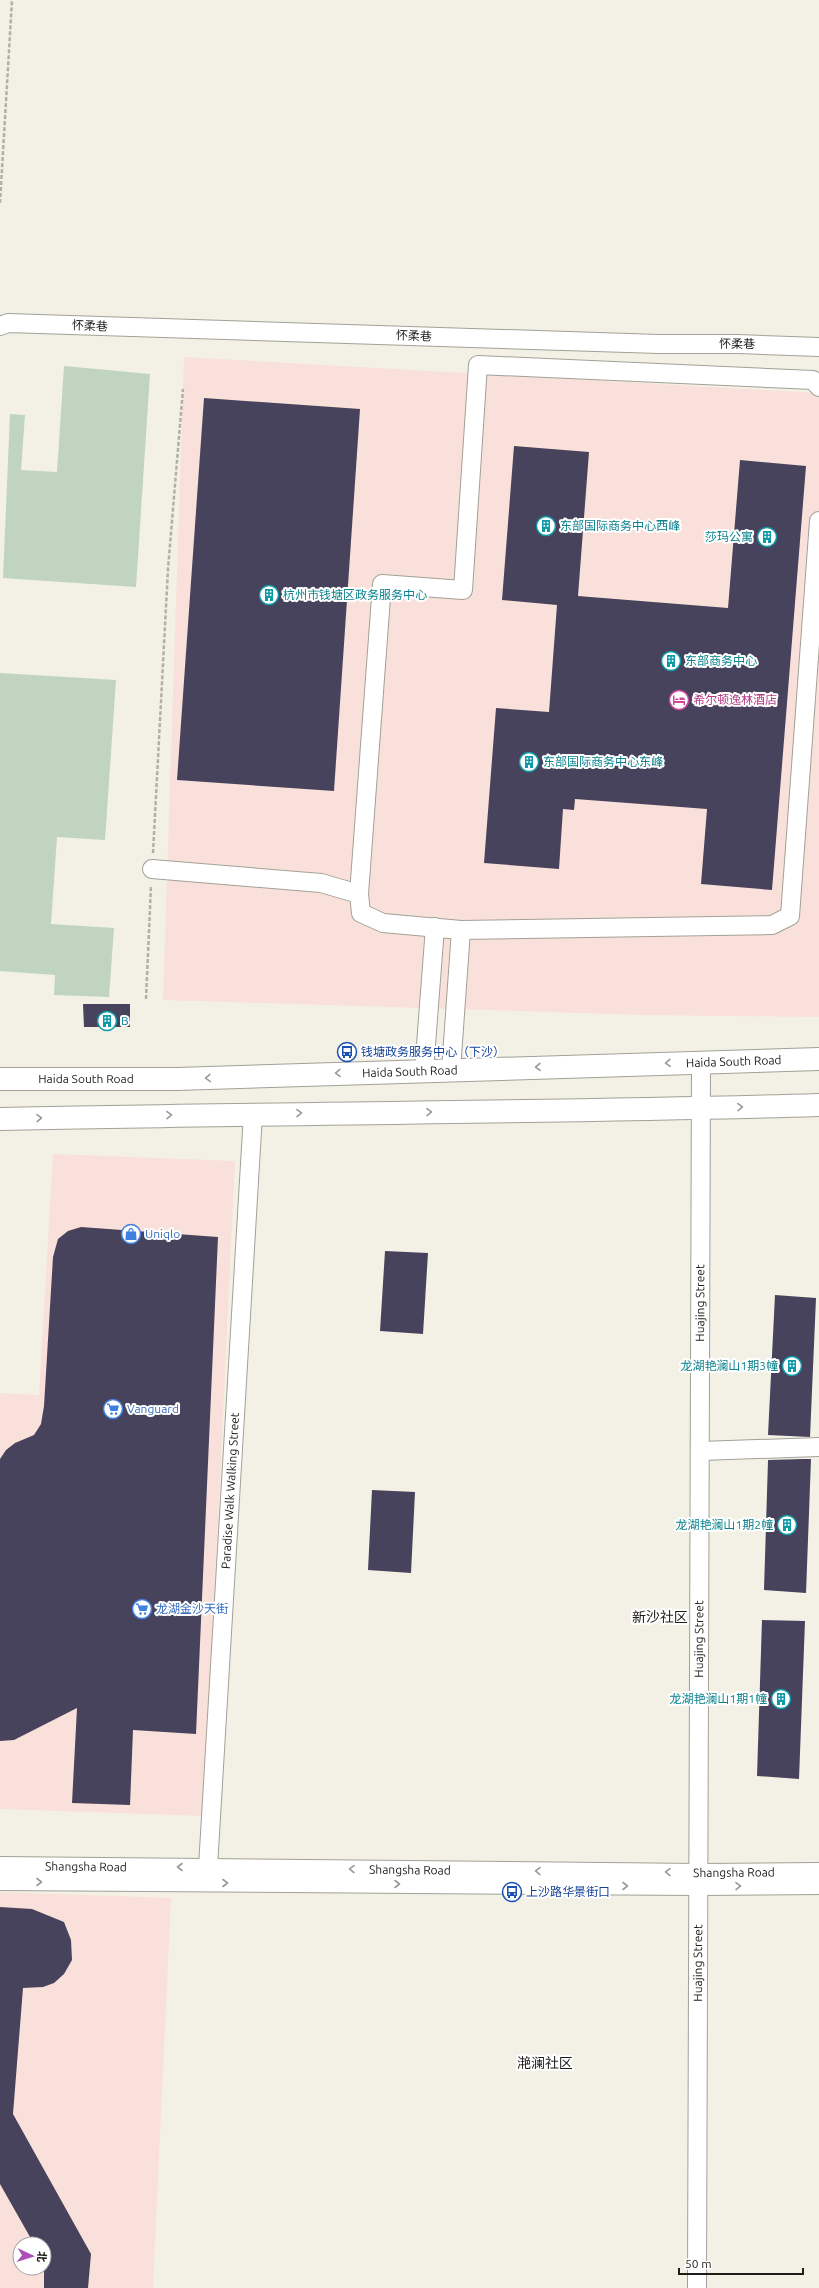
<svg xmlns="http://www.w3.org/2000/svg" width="819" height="2288" font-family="Ubuntu,'Noto Sans SC',sans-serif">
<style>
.commercial{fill:#fae0da;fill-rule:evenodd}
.green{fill:#c0d4c0}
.building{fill:#48435c}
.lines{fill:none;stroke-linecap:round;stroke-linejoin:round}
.minor-casing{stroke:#a2a197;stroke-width:20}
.major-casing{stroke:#a2a197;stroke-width:24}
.path{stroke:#b1b0a7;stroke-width:2.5;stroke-dasharray:4 2;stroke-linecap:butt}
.minor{stroke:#fff;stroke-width:18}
.major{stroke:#fff;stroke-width:22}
.oneway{stroke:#999998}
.labels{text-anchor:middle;stroke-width:4;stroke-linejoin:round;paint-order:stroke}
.street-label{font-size:12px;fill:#1d1c19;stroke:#fff}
.culture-label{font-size:12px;fill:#0d838f;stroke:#fff;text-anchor:start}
.hotel-label{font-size:12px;fill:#b23c85;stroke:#fff;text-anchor:start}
.transit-label{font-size:12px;fill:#164399;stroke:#fff;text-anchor:start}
.shop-label{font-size:12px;fill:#366cbe;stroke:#fff;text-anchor:start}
.quarter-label{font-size:14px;fill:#1d1c19;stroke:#fff}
</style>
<rect width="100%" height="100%" fill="#f3f1e6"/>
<g class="commercial">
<path d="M184,357L819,393V1017L643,1015L163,1000Z"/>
<path d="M53,1154L235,1161L204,1816L0,1809V1393L39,1395Z"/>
<path d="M0,1892L171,1898L153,2288H0ZM20,2244H44V2268H20Z"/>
</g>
<g class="green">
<path d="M64,366L150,374L136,587L3,578L10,414L25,415L21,470L57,472Z"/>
<path d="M0,673L116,680L105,840L57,837L51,924L114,928L109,997L54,995L55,975L0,971Z"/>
</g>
<g class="building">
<path d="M204,398L360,409L334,791L177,780Z"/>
<path d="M514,446L589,452L578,596L728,608L740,460L806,466L772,890L701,884L707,809L575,799L574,810L563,809L559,869L484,863L496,708L549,712L557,605L502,600Z"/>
<path d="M83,1004H130V1027H84Z"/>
<path d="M81,1227L218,1237L196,1734L133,1730L130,1805L72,1803L77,1708L14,1740L0,1741V1459L6,1450L15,1443L34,1435L41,1424L44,1406L53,1257L58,1239L68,1231Z"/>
<path d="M385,1251L428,1253L423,1334L380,1331Z"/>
<path d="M775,1295L816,1298L810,1437L768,1435Z"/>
<path d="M803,1459H811L806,1593L764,1590L768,1460Z"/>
<path d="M372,1490L415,1492L411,1573L368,1570Z"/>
<path d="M762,1620L805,1621L799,1779L757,1776Z"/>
<path d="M0,1907L32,1909L64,1922L71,1940L72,1960L64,1974L54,1983L43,1987L23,1988L13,2114L91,2254L88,2288H44V2244H34L0,2184Z"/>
</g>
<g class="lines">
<defs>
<g id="minor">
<path d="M0,326L8,323L659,344H738L819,347"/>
<path d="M819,387L813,380L478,365L463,590L382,584L359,894L361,913L383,923L461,930L772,925L790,916L819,521"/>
<path d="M152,869L321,883L359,894"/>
<path d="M451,1070L461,930"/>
<path d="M424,1071L435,927"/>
<path d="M700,1451L819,1447"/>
<path id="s1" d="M0,1866L700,1873L819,1872"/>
<path id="s2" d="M208,1867L253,1114"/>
<path d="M0,1881L699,1886L819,1885"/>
<path id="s3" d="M697,2288L701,1062"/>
</g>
<g id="major">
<path id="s4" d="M0,1079H177L819,1059"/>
<path d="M0,1119C273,1113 546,1113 819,1105"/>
</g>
</defs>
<use href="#minor" class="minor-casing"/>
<use href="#major" class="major-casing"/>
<g class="path">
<path d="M0,203L12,0"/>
<path d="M153,853L168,569L183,389"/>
<path d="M146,999L151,886"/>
</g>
<use href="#minor" class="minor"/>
<use href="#major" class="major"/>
</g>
<defs><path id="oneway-chevron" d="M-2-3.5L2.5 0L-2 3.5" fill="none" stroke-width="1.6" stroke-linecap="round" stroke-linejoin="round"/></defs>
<g class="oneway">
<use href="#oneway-chevron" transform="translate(668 1063) rotate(178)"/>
<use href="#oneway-chevron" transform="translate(538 1067) rotate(178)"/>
<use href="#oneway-chevron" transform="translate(338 1073) rotate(178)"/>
<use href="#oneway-chevron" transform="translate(208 1078) rotate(178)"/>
<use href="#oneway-chevron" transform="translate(740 1107) rotate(-2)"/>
<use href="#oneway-chevron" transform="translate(429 1112) rotate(-1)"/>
<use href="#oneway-chevron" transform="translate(299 1113) rotate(-1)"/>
<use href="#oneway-chevron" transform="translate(169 1115) rotate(-1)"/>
<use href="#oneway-chevron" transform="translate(39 1118) rotate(-2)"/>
<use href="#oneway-chevron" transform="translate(180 1867) rotate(-180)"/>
<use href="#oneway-chevron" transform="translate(352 1869) rotate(-179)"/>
<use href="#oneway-chevron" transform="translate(538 1871) rotate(-179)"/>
<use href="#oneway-chevron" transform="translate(668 1872) rotate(-179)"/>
<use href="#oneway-chevron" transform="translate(39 1882)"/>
<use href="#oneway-chevron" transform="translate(225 1883)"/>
<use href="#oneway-chevron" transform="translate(397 1884)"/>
<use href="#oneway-chevron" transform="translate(625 1886)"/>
<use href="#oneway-chevron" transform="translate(738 1886) rotate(-1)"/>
</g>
<defs>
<symbol id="building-ring" viewBox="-11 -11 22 22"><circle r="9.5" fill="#fff" stroke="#0f9aa8" stroke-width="1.5"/><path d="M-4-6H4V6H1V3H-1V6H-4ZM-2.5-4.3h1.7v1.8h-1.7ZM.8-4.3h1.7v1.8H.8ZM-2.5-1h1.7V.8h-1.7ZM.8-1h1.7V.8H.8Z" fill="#0f9aa8"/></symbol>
<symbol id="hotel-ring" viewBox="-11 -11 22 22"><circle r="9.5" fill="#fff" stroke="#d1479c" stroke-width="1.5"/><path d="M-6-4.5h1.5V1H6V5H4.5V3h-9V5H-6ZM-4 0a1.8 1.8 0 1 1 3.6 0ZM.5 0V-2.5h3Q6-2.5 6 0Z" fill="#d1479c"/></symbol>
<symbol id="bus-ring" viewBox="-11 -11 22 22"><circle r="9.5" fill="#fff" stroke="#1a4fb4" stroke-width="1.5"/><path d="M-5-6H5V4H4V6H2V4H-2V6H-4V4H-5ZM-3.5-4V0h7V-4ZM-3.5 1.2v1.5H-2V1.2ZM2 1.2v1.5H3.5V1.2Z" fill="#1a4fb4"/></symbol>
<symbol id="shop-ring" viewBox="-11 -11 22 22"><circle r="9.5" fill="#fff" stroke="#3f7fe0" stroke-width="1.5"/><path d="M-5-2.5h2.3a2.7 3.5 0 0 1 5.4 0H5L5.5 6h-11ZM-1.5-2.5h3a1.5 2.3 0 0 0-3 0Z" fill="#3f7fe0"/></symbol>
<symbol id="supermarket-ring" viewBox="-11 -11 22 22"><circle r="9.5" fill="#fff" stroke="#3f7fe0" stroke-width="1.5"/><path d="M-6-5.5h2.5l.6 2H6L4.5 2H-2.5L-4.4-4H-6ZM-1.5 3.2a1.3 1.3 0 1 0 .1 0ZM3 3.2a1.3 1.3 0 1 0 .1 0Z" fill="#3f7fe0"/></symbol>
</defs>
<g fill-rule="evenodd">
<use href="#building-ring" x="535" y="515" width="22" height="22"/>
<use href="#building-ring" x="756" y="526" width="22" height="22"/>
<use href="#building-ring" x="258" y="584" width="22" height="22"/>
<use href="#building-ring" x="660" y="650" width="22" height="22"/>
<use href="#hotel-ring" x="668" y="689" width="22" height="22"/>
<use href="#building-ring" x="518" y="751" width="22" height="22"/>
<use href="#building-ring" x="96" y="1010" width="22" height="22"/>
<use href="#bus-ring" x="336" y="1041" width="22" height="22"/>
<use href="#shop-ring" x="120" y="1223" width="22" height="22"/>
<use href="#building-ring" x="781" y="1355" width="22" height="22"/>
<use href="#supermarket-ring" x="102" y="1398" width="22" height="22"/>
<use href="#building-ring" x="776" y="1514" width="22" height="22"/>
<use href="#supermarket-ring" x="131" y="1598" width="22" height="22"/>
<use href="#building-ring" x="770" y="1688" width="22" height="22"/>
<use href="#bus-ring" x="501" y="1881" width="22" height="22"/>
</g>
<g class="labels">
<g class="street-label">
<text transform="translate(90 326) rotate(2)" y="4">怀柔巷</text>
<text transform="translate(414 336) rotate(2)" y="4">怀柔巷</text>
<text transform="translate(737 344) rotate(1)" y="4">怀柔巷</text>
<text dy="4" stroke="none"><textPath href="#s4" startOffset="734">Haida South Road</textPath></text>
<text dy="4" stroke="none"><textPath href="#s4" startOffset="410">Haida South Road</textPath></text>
<text dy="4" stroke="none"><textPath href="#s4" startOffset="86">Haida South Road</textPath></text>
<text dy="4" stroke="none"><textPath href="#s3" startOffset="985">Huajing Street</textPath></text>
<text dy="4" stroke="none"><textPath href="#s2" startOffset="377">Paradise Walk Walking Street</textPath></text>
<text dy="4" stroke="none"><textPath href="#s3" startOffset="649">Huajing Street</textPath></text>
<text dy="4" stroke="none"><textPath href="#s1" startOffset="86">Shangsha Road</textPath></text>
<text dy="4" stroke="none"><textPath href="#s1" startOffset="410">Shangsha Road</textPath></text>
<text dy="4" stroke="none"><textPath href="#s1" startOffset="734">Shangsha Road</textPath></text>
<text dy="4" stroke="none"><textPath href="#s3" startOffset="325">Huajing Street</textPath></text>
</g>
<g class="culture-label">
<text x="560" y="530">东部国际商务中心西峰</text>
<text x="753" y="541" text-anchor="end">莎玛公寓</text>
<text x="283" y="599">杭州市钱塘区政务服务中心</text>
<text x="685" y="665">东部商务中心</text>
<text x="543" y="766">东部国际商务中心东峰</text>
<text x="121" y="1025">B</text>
<text x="778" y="1370" text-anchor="end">龙湖艳澜山1期3幢</text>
<text x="773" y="1529" text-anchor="end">龙湖艳澜山1期2幢</text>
<text x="767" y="1703" text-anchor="end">龙湖艳澜山1期1幢</text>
</g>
<g class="hotel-label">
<text x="693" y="704">希尔顿逸林酒店</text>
</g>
<g class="transit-label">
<text x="361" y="1056">钱塘政务服务中心（下沙）</text>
<text x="526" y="1896">上沙路华景街口</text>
</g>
<g class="shop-label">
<text x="145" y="1238">Uniqlo</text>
<text x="127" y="1413">Vanguard</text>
<text x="156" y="1613">龙湖金沙天街</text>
</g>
<g class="quarter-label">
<text x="660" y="1622">新沙社区</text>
<text x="545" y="2068">滟澜社区</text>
</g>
</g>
<g transform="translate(32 2256) rotate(94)"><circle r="19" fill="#ffffff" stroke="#a5a4a3"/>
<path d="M0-3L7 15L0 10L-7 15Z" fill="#ae50b9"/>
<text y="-6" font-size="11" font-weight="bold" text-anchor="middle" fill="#1d1c19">北</text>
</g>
<path d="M679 2268v6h124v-6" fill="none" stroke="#1d1c19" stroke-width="2"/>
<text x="685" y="2268" font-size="12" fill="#1d1c19" stroke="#ffffff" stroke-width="3" paint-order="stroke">50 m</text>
</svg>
